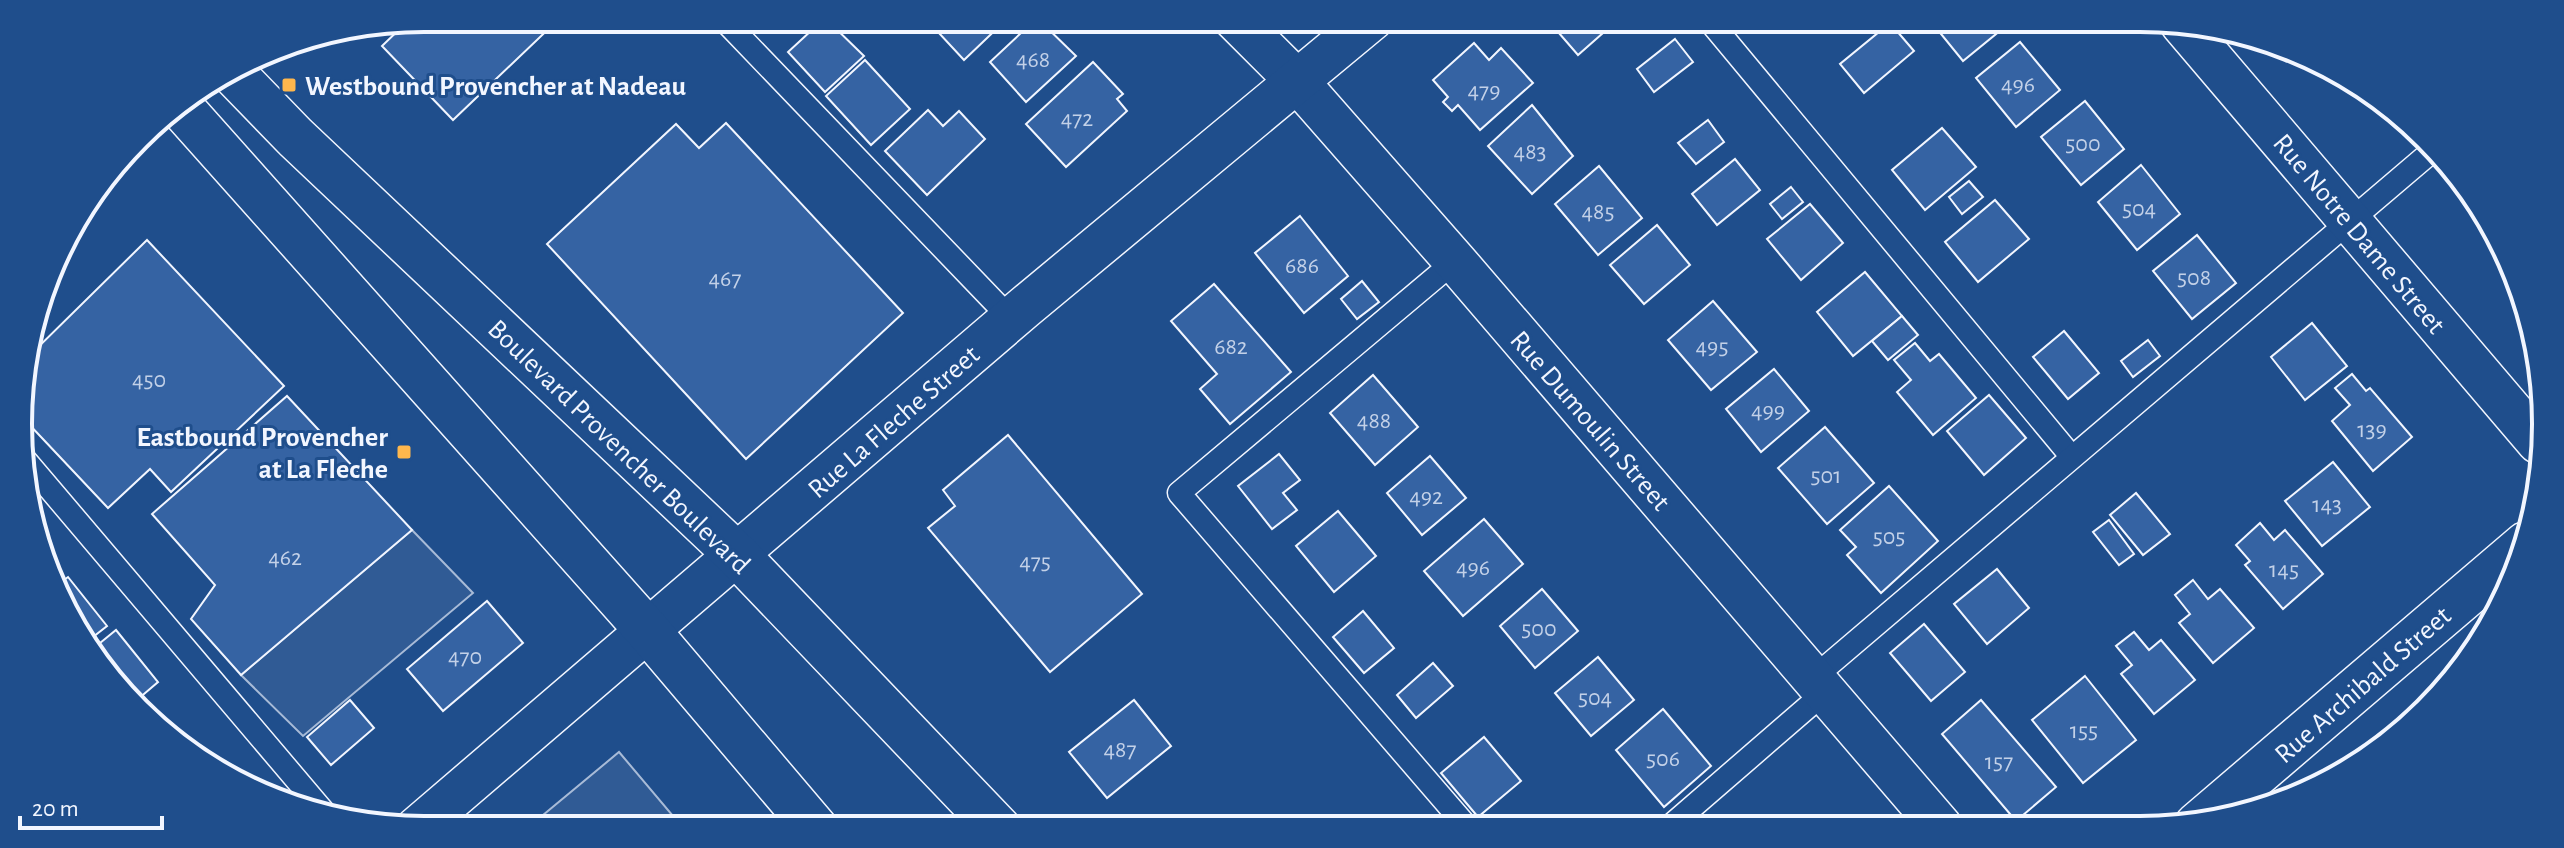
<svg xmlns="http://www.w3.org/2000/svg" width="2564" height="848" font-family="'Alegreya Sans',sans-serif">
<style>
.built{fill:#305b95;stroke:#a8bbd7;stroke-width:2}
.building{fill:#3563a3;stroke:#f2f6ff;stroke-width:2}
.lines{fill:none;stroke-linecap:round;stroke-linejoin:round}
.service-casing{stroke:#f2f6ff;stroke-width:25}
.minor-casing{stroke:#f2f6ff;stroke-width:45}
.secondary-casing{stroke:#f2f6ff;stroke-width:47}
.service{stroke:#1f4e8c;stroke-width:22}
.minor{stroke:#1f4e8c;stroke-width:42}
.secondary{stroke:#1f4e8c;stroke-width:44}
.poi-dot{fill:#ffb74d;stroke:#1f4e8c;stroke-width:3}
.labels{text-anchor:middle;stroke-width:6;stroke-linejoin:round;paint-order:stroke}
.number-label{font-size:24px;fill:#c3d1e8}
.poi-label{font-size:28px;font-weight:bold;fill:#f2f6ff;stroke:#1f4e8c;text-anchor:start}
.street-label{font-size:28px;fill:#f2f6ff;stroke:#1f4e8c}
.rim{fill:none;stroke:#f2f6ff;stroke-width:4}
</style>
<rect width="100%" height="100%" fill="#1f4e8c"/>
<g class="built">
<path d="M412,530L473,593L303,736L241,675Z"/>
<path d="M619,752L684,829L525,830Z"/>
</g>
<g class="building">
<path d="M424,18H560L453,120L382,46L408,21Z"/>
<path d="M825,18L864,56L825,92L788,52Z"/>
<path d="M925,18H1008L964,60Z"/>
<path d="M1037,18L1076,56L1026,102L990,62Z"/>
<path d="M1560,18H1620L1578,55L1552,25Z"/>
<path d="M1928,18H2001L2007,25L1963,61Z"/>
<path d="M1890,23L1914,51L1864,93L1840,64Z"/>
<path d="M1675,39L1693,62L1654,92L1637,69Z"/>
<path d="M2020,42L2060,90L2016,127L1976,78Z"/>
<path d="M1474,43L1489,60L1501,48L1533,83L1480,130L1458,105L1452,111L1443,102L1448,97L1433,80Z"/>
<path d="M865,60L910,109L871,145L826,96Z"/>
<path d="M1093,62L1123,94L1117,99L1127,111L1066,167L1026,124Z"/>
<path d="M2085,101L2124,149L2081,185L2041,137Z"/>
<path d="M1532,105L1573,156L1532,194L1488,146Z"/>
<path d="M928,110L943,126L959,111L985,139L927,195L885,151Z"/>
<path d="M1708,120L1724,142L1696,164L1678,143Z"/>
<path d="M726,123L903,313L746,459L547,244L676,124L699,148Z"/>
<path d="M1942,128L1976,167L1925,210L1892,170Z"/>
<path d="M1735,159L1760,190L1717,225L1692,194Z"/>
<path d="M2141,165L2180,214L2137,250L2098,202Z"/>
<path d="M1599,166L1642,218L1598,255L1555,204Z"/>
<path d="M1969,181L1983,197L1962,214L1949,197Z"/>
<path d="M1791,187L1803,202L1782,219L1770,204Z"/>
<path d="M1995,200L2029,239L1978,282L1945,242Z"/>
<path d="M1810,204L1843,243L1801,280L1767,239Z"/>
<path d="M1300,216L1348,276L1304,313L1255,253Z"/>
<path d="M1657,225L1690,265L1644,304L1610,265Z"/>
<path d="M2197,235L2236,283L2192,319L2153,271Z"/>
<path d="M147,240L284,386L171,492L150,469L108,508L25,420L21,371L25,360Z"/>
<path d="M1865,272L1902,316L1853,356L1817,312Z"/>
<path d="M1362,281L1379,302L1357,319L1341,299Z"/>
<path d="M1214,284L1291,372L1230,424L1200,389L1217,374L1171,321Z"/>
<path d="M1713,301L1757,352L1711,390L1668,340Z"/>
<path d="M1902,316L1918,335L1888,360L1872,341Z"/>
<path d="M2312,323L2347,366L2305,400L2271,357Z"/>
<path d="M2064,331L2099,373L2068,399L2033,357Z"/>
<path d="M2148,340L2160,356L2133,377L2121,361Z"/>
<path d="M1915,343L1930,361L1939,354L1976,398L1933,435L1897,392L1911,380L1894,360Z"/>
<path d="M1774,369L1809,411L1761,452L1726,409Z"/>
<path d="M2352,374L2366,391L2370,388L2412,437L2373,471L2332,421L2350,405L2335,388Z"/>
<path d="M1373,375L1418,427L1375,465L1330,413Z"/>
<path d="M1989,395L2026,438L1984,475L1947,431Z"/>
<path d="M287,396L412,530L241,675L191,619L215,585L152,514Z"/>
<path d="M1825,427L1874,483L1827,524L1778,468Z"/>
<path d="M1008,435L1142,594L1050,672L928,528L955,506L943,490Z"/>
<path d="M1279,454L1300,480L1283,493L1297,510L1272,529L1238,486Z"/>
<path d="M1430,456L1466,498L1422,535L1387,493Z"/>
<path d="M2333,462L2370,507L2322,546L2285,501Z"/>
<path d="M1889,486L1938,541L1881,593L1847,555L1856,547L1840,530Z"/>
<path d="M2136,493L2170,534L2143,555L2110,515Z"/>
<path d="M1338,511L1376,556L1334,592L1296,546Z"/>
<path d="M1484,519L1523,564L1463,616L1424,571Z"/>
<path d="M2109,520L2134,554L2119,565L2093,532Z"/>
<path d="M2260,523L2274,540L2285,530L2323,574L2283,609L2245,565L2250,561L2236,545Z"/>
<path d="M1997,569L2029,608L1987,644L1954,604Z"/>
<path d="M68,577L107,626L84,644L57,585Z"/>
<path d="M2193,580L2208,599L2220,589L2254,628L2213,663L2179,623L2190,614L2175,595Z"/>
<path d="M1542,589L1578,631L1535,668L1500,626Z"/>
<path d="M487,601L523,643L443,711L407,669Z"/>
<path d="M1363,611L1394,648L1364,673L1333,637Z"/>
<path d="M1924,624L1965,672L1931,701L1890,653Z"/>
<path d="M116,630L158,682L137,700L89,652Z"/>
<path d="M2134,632L2149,650L2161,640L2195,680L2154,714L2121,674L2132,665L2116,646Z"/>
<path d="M1598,657L1634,700L1591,736L1555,693Z"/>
<path d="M1433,663L1453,686L1416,718L1397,695Z"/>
<path d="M2085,676L2136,740L2083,783L2032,720Z"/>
<path d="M350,700L374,728L331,765L307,737Z"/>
<path d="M1134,700L1171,746L1107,798L1069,752Z"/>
<path d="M1981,700L2056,787L2016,821L1942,734Z"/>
<path d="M1663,709L1711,766L1664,807L1616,750Z"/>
<path d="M1484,737L1521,781L1478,817L1441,773Z"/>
</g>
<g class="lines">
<defs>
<g id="service">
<path d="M722,18L1011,319"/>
<path d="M1707,18L2071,456"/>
<path d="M1455,261L1179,493L1468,828"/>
<path d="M27,462L329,818"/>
<path d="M1812,679L2431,152"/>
<path d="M1668,828L1824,693"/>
</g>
<g id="minor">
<path d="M1234,18L1296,80L1455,261L1941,827"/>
<path d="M2182,24L2538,442"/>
<path d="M416,829L1025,307L1373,18"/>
</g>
<g id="secondary">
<path d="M232,72L295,137L738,556L999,829"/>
<path d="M179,105L648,631L816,829"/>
<path d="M2197,825L2526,544"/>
</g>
</defs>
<use href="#service" class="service-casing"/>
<use href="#minor" class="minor-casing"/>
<use href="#secondary" class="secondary-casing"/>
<use href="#service" class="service"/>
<use href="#minor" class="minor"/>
<use href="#secondary" class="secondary"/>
</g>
<g class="poi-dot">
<rect x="281" y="77" width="16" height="16" rx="4"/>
<rect x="396" y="444" width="16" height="16" rx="4"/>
</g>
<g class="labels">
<g class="number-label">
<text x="1033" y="67">468</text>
<text x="2018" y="92">496</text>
<text x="1484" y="98">479</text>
<text x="1077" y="126">472</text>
<text x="2083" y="151">500</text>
<text x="1530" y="159">483</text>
<text x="2139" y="216">504</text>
<text x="1598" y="219">485</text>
<text x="1302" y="273">686</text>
<text x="2194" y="285">508</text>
<text x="725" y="286">467</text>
<text x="1231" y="354">682</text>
<text x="1712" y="354">495</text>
<text x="149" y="387">450</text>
<text x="1768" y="418">499</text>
<text x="1374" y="428">488</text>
<text x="2372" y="437">139</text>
<text x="1826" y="483">501</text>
<text x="1426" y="504">492</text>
<text x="2327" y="512">143</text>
<text x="1889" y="544">505</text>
<text x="285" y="565">462</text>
<text x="1035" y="569">475</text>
<text x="1473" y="575">496</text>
<text x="2284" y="577">145</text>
<text x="1539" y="636">500</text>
<text x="465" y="664">470</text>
<text x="1595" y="705">504</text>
<text x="2084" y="738">155</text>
<text x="1120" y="757">487</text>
<text x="1663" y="766">506</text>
<text x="1999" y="769">157</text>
</g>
<g class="poi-label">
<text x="305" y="95">Westbound Provencher at Nadeau</text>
<text x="388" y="446" text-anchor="end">Eastbound Provencher<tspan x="388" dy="32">at La Fleche</tspan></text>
</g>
<g class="street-label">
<text transform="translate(2360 233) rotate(50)" y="10">Rue Notre Dame Street</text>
<text transform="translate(1591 420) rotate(49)" y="10">Rue Dumoulin Street</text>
<text transform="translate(893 421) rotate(-41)" y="10">Rue La Fleche Street</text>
<text transform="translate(620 446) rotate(44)" y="10">Boulevard Provencher Boulevard</text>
<text transform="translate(2362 684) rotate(-41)" y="10">Rue Archibald Street</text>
</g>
</g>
<path d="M0 0H2564V848H0ZM424 32H2140A392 392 0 0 1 2532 424V424A392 392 0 0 1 2140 816H424A392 392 0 0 1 32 424V424A392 392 0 0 1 424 32Z" fill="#1f4e8c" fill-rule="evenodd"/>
<path class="rim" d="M424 32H2140A392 392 0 0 1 2532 424V424A392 392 0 0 1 2140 816H424A392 392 0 0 1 32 424V424A392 392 0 0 1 424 32Z"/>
<path d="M20 816v12h142v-12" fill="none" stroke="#f2f6ff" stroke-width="4"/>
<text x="32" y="816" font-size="24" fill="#f2f6ff" stroke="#1f4e8c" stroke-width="6" paint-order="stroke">20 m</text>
</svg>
